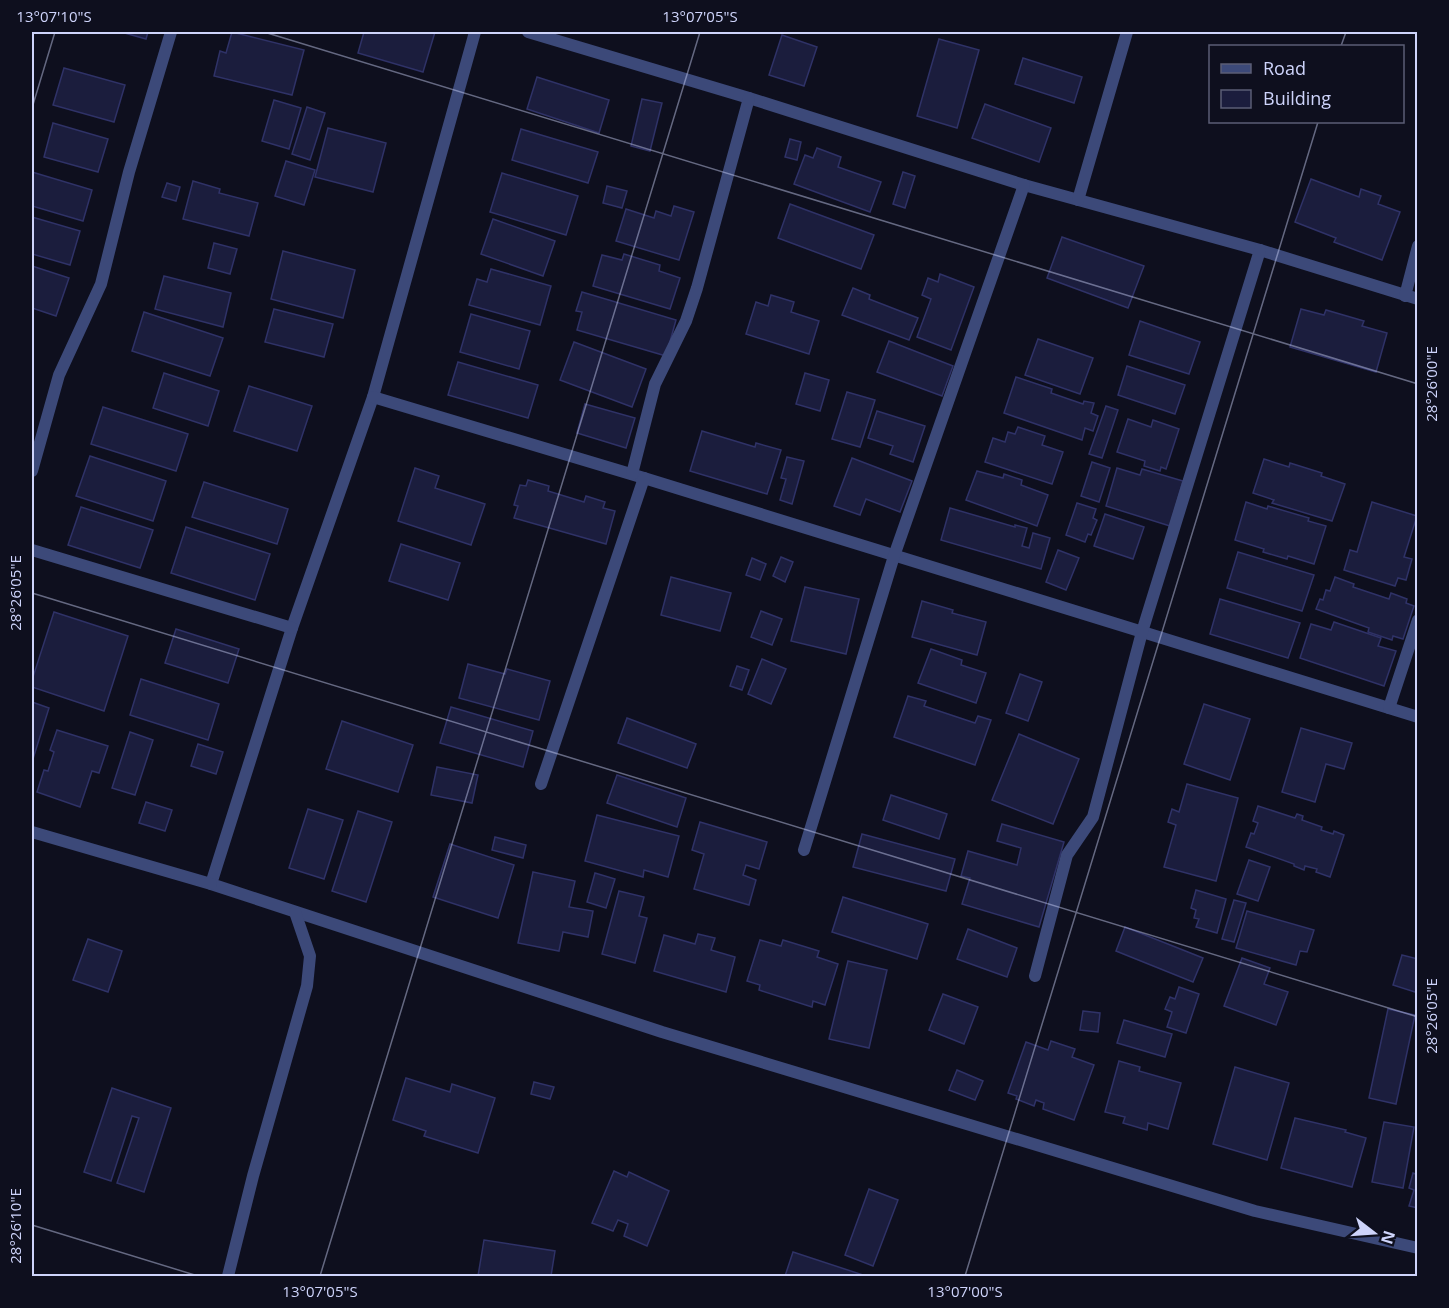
<svg xmlns="http://www.w3.org/2000/svg" width="1449" height="1308" font-family="'Open Sans',sans-serif">
<style>
.building{fill:#1b1d3d;stroke:#2f3267;stroke-width:1.5}
.lines{fill:none;stroke-linecap:round;stroke-linejoin:round}
.street{stroke:#3c4979;stroke-width:12}
.ticks{fill:none;stroke:#ced4fb;stroke-width:1.5;stroke-opacity:0.45}
.neatline{fill:none;stroke:#ced4fb;stroke-width:2}
.ticks-label{font-size:15px;text-anchor:middle;fill:#ced4fb}
</style>
<rect width="100%" height="100%" fill="#0e0f1e"/>
<g class="building">
<path d="M121,32H148L146,39Z"/>
<path d="M232,32L304,50L292,95L214,76L220,51L226,53Z"/>
<path d="M364,32H435L423,72L358,53Z"/>
<path d="M782,35L817,47L804,86L769,75Z"/>
<path d="M939,39L979,50L957,128L917,116Z"/>
<path d="M1023,58L1082,77L1074,103L1015,84Z"/>
<path d="M64,68L125,85L114,122L53,105Z"/>
<path d="M537,77L609,100L599,133L527,109Z"/>
<path d="M642,99L662,103L650,151L631,146Z"/>
<path d="M274,100L301,108L289,149L262,141Z"/>
<path d="M985,104L1051,128L1039,162L972,138Z"/>
<path d="M307,107L325,113L310,160L292,154Z"/>
<path d="M53,123L108,139L98,172L44,157Z"/>
<path d="M328,128L386,143L373,192L315,177Z"/>
<path d="M521,129L598,152L588,183L512,160Z"/>
<path d="M790,139L801,142L797,160L785,157Z"/>
<path d="M817,148L841,157L838,167L881,182L870,212L794,184L805,155L813,158Z"/>
<path d="M286,161L315,170L304,205L275,196Z"/>
<path d="M32,172L92,190L83,221L32,206Z"/>
<path d="M903,172L915,176L905,208L893,204Z"/>
<path d="M502,173L578,196L566,235L490,212Z"/>
<path d="M1311,179L1359,197L1361,189L1381,196L1378,204L1400,212L1382,260L1334,242L1336,238L1295,222Z"/>
<path d="M193,181L220,189L219,193L258,203L249,236L183,219Z"/>
<path d="M167,183L180,187L176,201L162,197Z"/>
<path d="M607,186L627,191L622,208L603,203Z"/>
<path d="M790,204L874,235L861,269L778,238Z"/>
<path d="M674,206L694,212L679,260L616,241L626,209L654,218L656,211L671,216Z"/>
<path d="M32,217L80,231L70,265L32,254Z"/>
<path d="M493,219L555,241L543,276L481,254Z"/>
<path d="M1062,237L1144,266L1128,308L1047,278Z"/>
<path d="M214,243L237,249L230,274L208,268Z"/>
<path d="M283,251L355,270L343,318L271,299Z"/>
<path d="M624,254L660,265L659,271L680,278L670,309L593,286L602,255L622,260Z"/>
<path d="M32,266L69,278L56,316L32,308Z"/>
<path d="M491,269L551,286L540,325L469,305L477,279L487,282Z"/>
<path d="M940,274L974,287L951,350L917,337L931,299L922,295L928,278L938,282Z"/>
<path d="M164,276L231,293L223,327L155,309Z"/>
<path d="M853,288L870,295L869,299L918,318L909,340L842,315Z"/>
<path d="M582,292L676,320L666,356L577,330L582,312L576,311Z"/>
<path d="M771,295L794,302L791,312L819,321L809,354L746,334L756,302L768,306Z"/>
<path d="M274,309L333,324L324,357L265,342Z"/>
<path d="M1301,309L1324,315L1326,310L1364,321L1362,326L1387,333L1376,372L1290,347Z"/>
<path d="M144,312L223,338L210,376L132,351Z"/>
<path d="M471,314L530,331L519,369L460,352Z"/>
<path d="M1140,321L1200,342L1189,374L1129,355Z"/>
<path d="M1038,339L1093,358L1080,394L1025,375Z"/>
<path d="M889,341L953,366L942,396L877,372Z"/>
<path d="M574,342L646,369L632,407L560,380Z"/>
<path d="M458,362L538,385L528,418L448,395Z"/>
<path d="M1127,366L1185,385L1175,414L1118,395Z"/>
<path d="M164,373L219,391L208,426L153,408Z"/>
<path d="M805,373L829,380L820,411L796,404Z"/>
<path d="M1016,377L1052,389L1051,393L1083,404L1084,401L1094,403L1091,413L1098,416L1093,431L1085,428L1082,440L1004,413Z"/>
<path d="M249,386L312,406L297,451L234,431Z"/>
<path d="M847,392L875,400L860,447L832,439Z"/>
<path d="M585,404L635,418L626,448L577,433Z"/>
<path d="M1106,406L1118,410L1102,458L1089,454Z"/>
<path d="M103,407L188,434L176,471L91,444Z"/>
<path d="M877,411L925,426L913,462L890,454L893,446L868,438Z"/>
<path d="M1128,419L1151,427L1153,420L1179,429L1166,469L1161,467L1160,471L1144,466L1145,461L1117,452Z"/>
<path d="M1018,427L1045,436L1042,445L1063,452L1052,484L985,462L993,438L1005,442L1008,432L1015,434Z"/>
<path d="M702,431L755,447L756,443L781,450L767,494L690,471Z"/>
<path d="M90,456L166,481L153,521L76,496Z"/>
<path d="M787,457L804,461L792,504L780,500L786,479L781,478Z"/>
<path d="M852,458L912,481L900,512L866,499L860,515L834,506Z"/>
<path d="M1264,459L1289,467L1290,463L1322,473L1321,476L1345,484L1332,521L1272,503L1274,500L1253,493Z"/>
<path d="M1092,462L1110,468L1099,502L1081,496Z"/>
<path d="M415,468L439,476L435,488L485,504L471,545L398,521Z"/>
<path d="M1117,468L1140,475L1142,469L1183,481L1170,526L1106,506Z"/>
<path d="M977,471L1003,478L1004,474L1022,480L1021,485L1048,495L1037,526L966,500Z"/>
<path d="M528,480L549,486L548,491L584,502L586,496L605,502L603,508L615,511L606,544L514,518L518,506L514,505L520,485L526,486Z"/>
<path d="M204,482L288,509L277,544L192,517Z"/>
<path d="M1246,502L1267,509L1268,506L1309,518L1308,521L1326,526L1314,564L1288,556L1287,559L1263,552L1264,549L1235,540Z"/>
<path d="M1372,502L1417,516L1404,557L1412,559L1406,580L1398,578L1395,586L1344,570L1350,550L1357,552Z"/>
<path d="M1077,503L1096,509L1093,518L1097,520L1091,535L1088,534L1085,542L1066,535Z"/>
<path d="M81,507L153,530L140,568L68,545Z"/>
<path d="M950,508L1015,527V525L1027,528L1022,546L1029,548L1033,533L1050,538L1041,569L941,540Z"/>
<path d="M1105,514L1144,527L1133,559L1094,546Z"/>
<path d="M186,527L270,554L255,600L171,573Z"/>
<path d="M401,544L460,563L448,600L389,581Z"/>
<path d="M1058,550L1079,558L1066,590L1046,582Z"/>
<path d="M1238,552L1314,575L1302,611L1227,588Z"/>
<path d="M781,557L793,562L785,582L773,576Z"/>
<path d="M752,558L766,564L760,580L746,575Z"/>
<path d="M671,577L731,593L720,631L661,615Z"/>
<path d="M1335,577L1354,584L1353,587L1389,599L1391,593L1407,599L1406,603L1414,606L1403,639L1393,636L1392,640L1368,632L1369,628L1316,609L1320,599L1323,600L1326,590L1330,591Z"/>
<path d="M805,587L859,599L846,654L791,641Z"/>
<path d="M1220,599L1300,623L1288,658L1210,634Z"/>
<path d="M922,601L953,610L952,613L986,622L977,655L912,637Z"/>
<path d="M761,611L782,619L772,645L751,637Z"/>
<path d="M54,612L128,636L104,711L32,687V680Z"/>
<path d="M1334,622L1381,638L1378,646L1396,651L1384,686L1300,658L1311,624L1331,630Z"/>
<path d="M176,629L239,649L228,683L165,663Z"/>
<path d="M931,649L962,660L961,665L986,673L976,703L918,683Z"/>
<path d="M762,659L786,669L771,704L748,694Z"/>
<path d="M468,664L505,674L507,669L550,681L539,720L459,698Z"/>
<path d="M737,666L749,670L742,690L730,686Z"/>
<path d="M1020,674L1042,682L1028,721L1006,713Z"/>
<path d="M141,679L219,704L208,740L130,715Z"/>
<path d="M908,696L926,701L924,706L975,723L978,716L991,720L975,765L894,737Z"/>
<path d="M32,702L49,708L32,762Z"/>
<path d="M1204,704L1250,719L1230,780L1184,764Z"/>
<path d="M451,707L533,731L523,767L440,743Z"/>
<path d="M627,718L696,744L687,768L618,743Z"/>
<path d="M342,721L413,745L398,792L326,769Z"/>
<path d="M1301,728L1352,743L1344,769L1326,764L1315,802L1282,792Z"/>
<path d="M57,730L108,746L99,773L92,771L80,807L37,792L44,770L48,771L54,752L50,750Z"/>
<path d="M130,732L153,740L135,795L112,788Z"/>
<path d="M1019,734L1079,759L1053,824L992,800Z"/>
<path d="M198,744L223,752L216,774L191,766Z"/>
<path d="M437,767L478,775L472,803L431,795Z"/>
<path d="M617,775L686,798L677,827L607,803Z"/>
<path d="M1187,784L1238,798L1216,881L1164,867L1176,825L1168,822L1172,809L1179,812Z"/>
<path d="M891,795L947,814L939,839L883,820Z"/>
<path d="M146,802L172,810L165,831L139,823Z"/>
<path d="M1258,806L1295,818L1297,814L1303,816L1302,820L1322,827L1321,830L1333,834L1334,831L1344,835L1330,877L1316,872L1317,869L1305,866L1304,870L1294,866V864L1246,847L1251,833L1254,834L1258,823L1253,821Z"/>
<path d="M308,809L343,820L324,879L289,868Z"/>
<path d="M358,811L392,822L366,902L332,891Z"/>
<path d="M597,815L679,836L668,877L644,870L643,877L585,861Z"/>
<path d="M700,822L767,842L759,869L746,865L743,875L756,880L749,905L694,889L704,854L692,850Z"/>
<path d="M1002,824L1064,842L1039,927L962,904L970,878L961,876L968,851L1017,865L1021,848L997,841Z"/>
<path d="M862,834L955,859L946,891L853,867Z"/>
<path d="M495,837L526,845L523,858L492,850Z"/>
<path d="M450,844L514,865L498,918L433,897Z"/>
<path d="M1249,860L1270,867L1258,901L1237,894Z"/>
<path d="M533,872L575,881L569,907L593,911L588,937L563,932L559,951L518,943Z"/>
<path d="M595,873L615,879L606,908L587,902Z"/>
<path d="M1196,890L1226,899L1217,933L1196,927L1199,919L1194,918L1196,910L1191,908Z"/>
<path d="M619,891L644,897L639,916L647,918L635,963L602,954Z"/>
<path d="M843,897L928,924L917,959L832,932Z"/>
<path d="M1234,900L1246,903L1234,942L1222,939Z"/>
<path d="M1247,911L1314,930L1307,952L1300,951L1296,965L1236,948Z"/>
<path d="M1125,927L1203,958L1193,982L1116,951Z"/>
<path d="M968,929L1017,948L1007,977L957,959Z"/>
<path d="M698,934L715,938L711,950L735,957L726,992L654,971L664,935L695,944Z"/>
<path d="M88,939L122,951L108,992L73,980Z"/>
<path d="M760,940L781,946L783,940L819,951L817,957L838,964L825,1005L813,1001L812,1007L759,990L760,985L747,981Z"/>
<path d="M1402,955L1418,959V993L1393,985Z"/>
<path d="M1242,958L1270,968L1264,984L1288,992L1276,1025L1224,1006Z"/>
<path d="M848,961L887,970L869,1048L829,1039Z"/>
<path d="M1179,987L1199,994L1186,1033L1167,1027L1172,1012L1165,1009L1170,997L1175,999Z"/>
<path d="M943,994L978,1007L964,1044L929,1030Z"/>
<path d="M1388,1009L1415,1015L1396,1104L1369,1098Z"/>
<path d="M1083,1011L1100,1013L1098,1032L1080,1030Z"/>
<path d="M1124,1020L1172,1034L1165,1057L1117,1043Z"/>
<path d="M1051,1041L1075,1049L1072,1057L1094,1065L1074,1120L1043,1109L1044,1103L1036,1100L1034,1106L1016,1099L1017,1096L1008,1093L1026,1042L1048,1050Z"/>
<path d="M1119,1061L1140,1067L1139,1071L1181,1083L1168,1129L1148,1123L1147,1130L1123,1123L1125,1117L1105,1112Z"/>
<path d="M1235,1067L1289,1083L1267,1160L1213,1144Z"/>
<path d="M957,1070L983,1081L975,1100L949,1090Z"/>
<path d="M406,1078L450,1092L452,1084L495,1098L478,1153L424,1136L426,1131L393,1120Z"/>
<path d="M534,1082L554,1087L550,1099L531,1094Z"/>
<path d="M112,1088L171,1108L144,1192L117,1183L139,1118L132,1116L111,1181L84,1172Z"/>
<path d="M1295,1118L1346,1130L1345,1132L1366,1138L1352,1187L1281,1168Z"/>
<path d="M1384,1122L1414,1127L1403,1188L1372,1182Z"/>
<path d="M614,1171L627,1177L629,1172L669,1191L647,1246L624,1236L628,1224L618,1220L613,1231L592,1223Z"/>
<path d="M1413,1173L1418,1175V1208L1409,1206L1414,1190L1409,1188Z"/>
<path d="M869,1189L898,1200L873,1266L845,1255Z"/>
<path d="M484,1240L555,1251L551,1276H478Z"/>
<path d="M793,1252L866,1276H785Z"/>
</g>
<g class="lines">
<g class="street">
<path d="M475,32L373,397L292,628L211,884L662,1032L1255,1211L1418,1248"/>
<path d="M528,32L749,98L1024,185L1260,250L1418,299"/>
<path d="M1078,200L1127,32"/>
<path d="M1405,296L1418,246"/>
<path d="M373,397L644,478L1418,717"/>
<path d="M32,471L59,375L101,284L129,172L171,32"/>
<path d="M632,474L655,384L686,321L697,288L749,98"/>
<path d="M32,550L292,628"/>
<path d="M1389,708L1418,620"/>
<path d="M541,784L644,478"/>
<path d="M32,832L211,884"/>
<path d="M804,850L894,556L1024,185"/>
<path d="M1035,976L1067,855L1093,817L1142,632L1260,250"/>
<path d="M228,1276L253,1176L307,986L310,956L295,912"/>
</g>
</g>
<path class="ticks" d="M264,32L1418,384M1341,46L1346,32M32,108L55,32M32,593L1418,1017M32,1225L198,1276M320,1276L700,32M965,1276L1318,122"/>
<rect width="1449" height="1308" fill="none" stroke="#0e0f1e" stroke-width="66"/>
<rect x="1209" y="45" width="195" height="78" fill="#0e0f1e" stroke="#5b5e76" stroke-width="1.5"/>
<rect x="1221" y="64" width="30" height="9" fill="#3c4979" stroke="#5b5e76" stroke-width="1.5"/>
<text x="1263" y="75" font-size="18" fill="#ced4fb">Road</text>
<rect x="1221" y="90" width="30" height="18" fill="#1b1d3d" stroke="#5b5e76" stroke-width="1.5"/>
<text x="1263" y="105" font-size="18" fill="#ced4fb">Building</text>
<g transform="translate(1374 1233) rotate(107)" stroke="#0e0f1e" stroke-width="4.5" paint-order="stroke">
<path d="M0-4.5L10 22L0 15L-10 22Z" fill="#ced4fb"/>
<text y="-9" font-size="16" font-weight="bold" text-anchor="middle" fill="#ced4fb">N</text>
</g>
<rect x="33" y="33" width="1383" height="1242" class="neatline"/>
<g class="ticks-label">
<text x="54" y="22">13°07'10"S</text>
<text x="700" y="22">13°07'05"S</text>
<text transform="translate(1432 384) rotate(-90)" y="5">28°26'00"E</text>
<text transform="translate(16 593) rotate(-90)" y="5">28°26'05"E</text>
<text transform="translate(1432 1016) rotate(-90)" y="5">28°26'05"E</text>
<text transform="translate(16 1226) rotate(-90)" y="5">28°26'10"E</text>
<text x="320" y="1297">13°07'05"S</text>
<text x="965" y="1297">13°07'00"S</text>
</g>
</svg>
